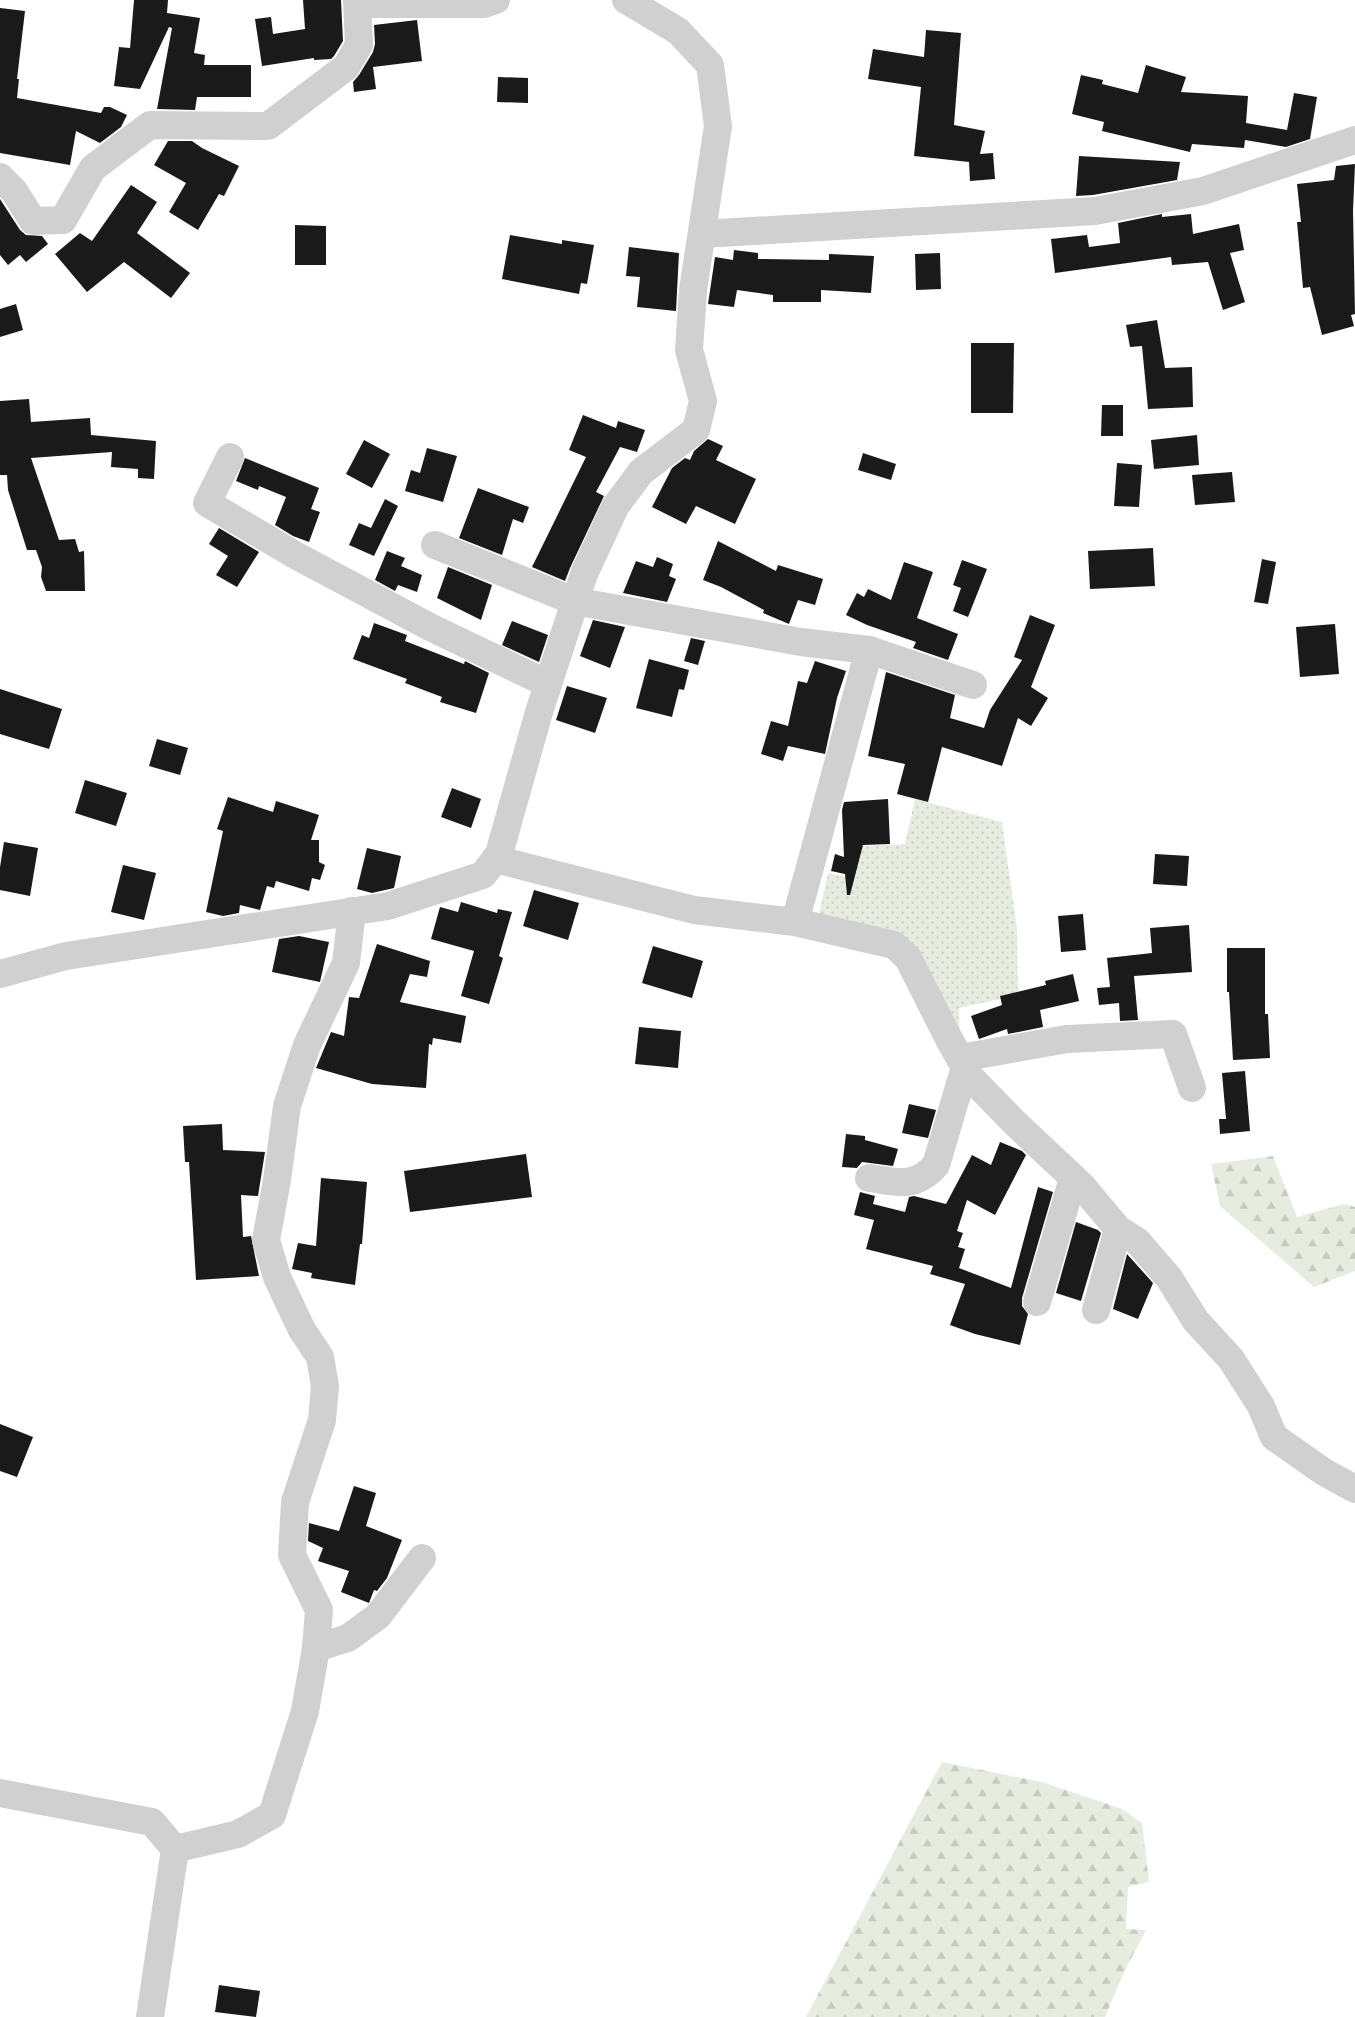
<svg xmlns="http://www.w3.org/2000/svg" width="1355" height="2017" font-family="'DejaVu Sans',sans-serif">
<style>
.green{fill:url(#green-dots)}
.forest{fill:url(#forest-firs)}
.building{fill:#1a1a1a}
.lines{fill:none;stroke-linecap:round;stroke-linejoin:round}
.minor{stroke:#d0d0d0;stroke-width:28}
</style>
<defs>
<pattern id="green-dots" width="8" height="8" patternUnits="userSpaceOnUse" patternTransform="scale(1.25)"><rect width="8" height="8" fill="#e6ecdf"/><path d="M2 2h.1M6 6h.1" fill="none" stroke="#c6cbc0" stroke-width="1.8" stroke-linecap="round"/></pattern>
<pattern id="forest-firs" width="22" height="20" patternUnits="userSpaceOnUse" patternTransform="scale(1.25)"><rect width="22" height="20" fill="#e6ecdf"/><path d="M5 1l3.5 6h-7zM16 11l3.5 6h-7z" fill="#c6cbc0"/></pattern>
</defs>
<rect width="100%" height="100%" fill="#fff"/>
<path class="green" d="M915,799L1002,822L1017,929L1018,995L959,1008L960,1044L906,937L818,919L828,873L851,878L860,846L905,844Z"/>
<g class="forest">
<path d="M1273,1156L1297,1217L1344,1204L1355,1207V1271L1314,1287L1220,1206L1211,1164Z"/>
<path d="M942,1762L1042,1782L1122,1809L1142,1823L1149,1882L1128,1887L1126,1929L1146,1930L1124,1972L1105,2017H806Z"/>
</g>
<g class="building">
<path d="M134,0H168L167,13L200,18L194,53L205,55L204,65H251V97H197L195,110L157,109L172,28L169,27L140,89L114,86L119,47L130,48Z"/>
<path d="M303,0H341L343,41L334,56L331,59L314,60V58L262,66L255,19L271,17L273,34L305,29Z"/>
<path d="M0,8L25,11L17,79H19L17,98L101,113L104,107H110L127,115L121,127L100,143L76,131L70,165L0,153Z"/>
<path d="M417,20L422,61L373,67L376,89L354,92L353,82L359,75L373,52L375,44L374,25Z"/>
<path d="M926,30L961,33L954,125L985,131L980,154L993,153L995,179L970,181L969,162L914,156L921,87L868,79L873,49L924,57Z"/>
<path d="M1146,65L1186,77L1181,92L1248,96L1246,123L1287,130L1294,93L1317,97L1310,139L1286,147L1245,140L1244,148L1192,144L1190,152L1102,131L1104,122L1072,114L1081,75L1103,80L1102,84L1138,93Z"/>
<path d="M498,77L528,78V103L497,102Z"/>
<path d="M168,141H192L202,148L239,166L224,196L219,194L198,230L169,212L186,183L154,165Z"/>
<path d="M1079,156L1180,162L1177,180L1093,195L1076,196Z"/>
<path d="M1355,164L1353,211L1355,314L1351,315L1354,326L1322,335L1310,287L1303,288L1297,222H1301L1297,184L1334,180L1336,166Z"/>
<path d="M131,185L157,202L137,233L190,273L171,298L124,262L87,292L55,254L80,233L92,241Z"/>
<path d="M0,199L20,230L26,235L42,236L48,244L26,262L20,255L8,265L0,255Z"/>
<path d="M1162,214V217L1191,214L1193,234L1239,224L1244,250L1230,253L1245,302L1223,310L1208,262L1172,265L1171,257L1055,273L1051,239L1087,235L1089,247L1120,243L1118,223Z"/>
<path d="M295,225L326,226V265H295Z"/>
<path d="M510,235L562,244V240L594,245L587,284L581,283L579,294L502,279Z"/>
<path d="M629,247L679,253L676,311L637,307L640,277L626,276Z"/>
<path d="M734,250L758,253V259L829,260V254L874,256L871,293L821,290V302H773V295L737,290L734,307L708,304L715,257L733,260Z"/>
<path d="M940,253L941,289L916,290L915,254Z"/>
<path d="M16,304L23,330L0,337V309Z"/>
<path d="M1157,320L1165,368L1192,367L1193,407L1148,409L1142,346L1130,347L1126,325Z"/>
<path d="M971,343H1014L1013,413H971Z"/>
<path d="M29,399L31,422L90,418L91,435L156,441L154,479L138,478V469L111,467L112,452L31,458L59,540L75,539L79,552L84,551L85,591H46L41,577L42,567L36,550H27L8,490L7,475H0V401Z"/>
<path d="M1102,405H1123V436H1101Z"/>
<path d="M583,415L616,428L618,421L645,430L637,452L620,447L596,492L604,496L570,568L565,581L532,567L586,457L569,450Z"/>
<path d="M1197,435L1199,465L1154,469L1151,440Z"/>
<path d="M708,439L723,446L716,460L756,479L735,524L696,506L686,524L652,507L672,468L685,458L690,460L694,451Z"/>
<path d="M364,440L390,454L372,488L346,474Z"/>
<path d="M427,448L457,456L443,502L405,491L411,470L420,473Z"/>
<path d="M863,453L896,464L891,480L858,470Z"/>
<path d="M245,458L319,488L311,509L320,512L309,542L293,536L275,525L286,497L259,486L258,490L236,481Z"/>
<path d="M1117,463L1142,465L1139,507L1114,506Z"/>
<path d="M1232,472L1235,502L1195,505L1192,475Z"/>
<path d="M478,488L529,507L523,523L513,519L502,555L459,538Z"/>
<path d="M385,499L398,506L374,556L349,545L359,523L371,528Z"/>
<path d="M219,528L259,552L237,587L216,575L228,556L209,544Z"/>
<path d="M718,541L776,571L778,565L823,579L815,605L798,600L789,624L763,613L764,610L721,587L703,580Z"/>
<path d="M1153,548L1155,586L1090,589L1088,551Z"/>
<path d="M387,551L405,558L401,566L422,575L417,592L398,585L395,591L375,580Z"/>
<path d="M657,557L673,564L669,576L676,579L667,602L623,593L636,561L653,567Z"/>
<path d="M1262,559L1276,562L1268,604L1254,602Z"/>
<path d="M962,560L987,569L968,617L953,611L961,588L953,585Z"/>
<path d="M904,562L933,572L917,618L958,634L948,660L913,648L916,642L867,625L846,615L857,593L864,597L868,589L891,600Z"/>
<path d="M448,567L492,585L481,620L437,598Z"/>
<path d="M1030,615L1055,625L1031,687L1048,698L1031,726L1018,718L1002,766L942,747L928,802L897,794L905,764L868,756L886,672L955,695L950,718L984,728L990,710L1022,660L1014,657Z"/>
<path d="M593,620L625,627L610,668L580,656Z"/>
<path d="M512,621L548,635L539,662L502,645Z"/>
<path d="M374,623L407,635L405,641L464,664L465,661L489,673L476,713L440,702L442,697L405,683L407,679L353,659L362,635L369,638Z"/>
<path d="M1335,624L1339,674L1300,677L1296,627Z"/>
<path d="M691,638L705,641L698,665L684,661Z"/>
<path d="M649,659L689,670L684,690L679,689L672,717L636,708Z"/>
<path d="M815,661L846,671L837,698L825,754L788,746L783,761L761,754L771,721L788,726L798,681L807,683Z"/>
<path d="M567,686L607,698L595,733L556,720Z"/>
<path d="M0,689L62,709L49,749L0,734Z"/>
<path d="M157,739L188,748L180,775L149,766Z"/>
<path d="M85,780L127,793L116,826L75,813Z"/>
<path d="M452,788L481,799L471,828L441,817Z"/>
<path d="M228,797L273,812L276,801L319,815L311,840H319V862L325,865L320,880L312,878L309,891L276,881L274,888L267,886L260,910L240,905L239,913L223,916L206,912L223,831L217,829Z"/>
<path d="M888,799L890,844L863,845L850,895H847L845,874L831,871L835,854L844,857L842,810L844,802Z"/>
<path d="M4,842L38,848L30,896L0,890V867Z"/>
<path d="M367,848L401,856L394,888L372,893L357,889Z"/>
<path d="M1155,854L1189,856L1187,886L1153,884Z"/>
<path d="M123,865L156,873L144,920L111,912Z"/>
<path d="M534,890L579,903L568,940L523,926Z"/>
<path d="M461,902L497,913L498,909L512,912L499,956L503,958L489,1004L461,996L474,951L431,939L440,907L458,912Z"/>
<path d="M1083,914L1086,950L1061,952L1058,916Z"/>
<path d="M1189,925L1192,972L1134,976L1138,1020L1120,1021L1119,1003L1099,1005L1097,988L1110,987L1107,958L1152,953L1150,928Z"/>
<path d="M299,936L329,942L320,982L272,972L279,939Z"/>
<path d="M377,944L430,961L427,977L410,974L400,1002L466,1016L461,1043L433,1038L432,1045L429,1044L426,1088L372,1084L316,1068L331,1032L344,1036L349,997L359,998Z"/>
<path d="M653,946L703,961L692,998L642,983Z"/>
<path d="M1227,948H1265V1014H1268L1270,1058L1233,1060L1229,992H1227Z"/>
<path d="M1073,974L1079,1001L1040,1010L1043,1027L1008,1034L1007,1029L979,1039L971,1016L1002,1005L1000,996L1046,985L1045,981Z"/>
<path d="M639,1027L681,1031L678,1068L635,1064Z"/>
<path d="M1245,1071L1250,1131L1220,1134L1219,1119H1226L1222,1073Z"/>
<path d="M909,1104L936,1110L928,1138L902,1133Z"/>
<path d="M222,1124L223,1150L265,1152L258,1196L241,1195L243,1237L251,1236L259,1276L196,1280L189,1162H185L183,1126Z"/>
<path d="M846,1134L865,1136V1140L898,1149L893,1166L862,1162L857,1168L842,1167Z"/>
<path d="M1000,1142L1022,1151L1026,1155L995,1215L967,1200L957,1231L963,1233L958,1247L965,1249L959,1268L1011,1288L1038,1187L1053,1192L1022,1298V1306L1028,1314L1020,1345L975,1334L950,1325L965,1284L930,1274L933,1266L866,1249L874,1220L854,1215L860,1192L875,1196L873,1204L905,1212L909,1197L914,1196L946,1204L972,1155L991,1165Z"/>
<path d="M526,1154L532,1197L410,1212L404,1171Z"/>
<path d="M321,1178L367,1182L362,1244H360L355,1285L311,1278L312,1273L292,1269L298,1243L316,1246Z"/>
<path d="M1076,1222L1098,1230L1101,1233L1081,1301L1056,1293Z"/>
<path d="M1127,1254L1153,1283L1138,1319L1113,1309Z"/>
<path d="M0,1424L33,1437L17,1477L0,1471Z"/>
<path d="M354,1486L376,1493L366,1526L402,1540L387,1578L377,1591L374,1590L369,1603L341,1592L349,1571L318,1561L323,1548L308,1541L309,1523L339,1531Z"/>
<path d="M219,1985L260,1991L256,2017L215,2012Z"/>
</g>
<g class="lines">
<g class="minor">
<path d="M368,0L371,4H483L496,0"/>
<path d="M0,177L14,191L33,221L63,220L93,168L150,125L268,126L346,67L359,45L357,0"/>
<path d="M702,234L1095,211L1203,191L1355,140"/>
<path d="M230,457L207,503L295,555L430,627L548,684"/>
<path d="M435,545L574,601L801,642L869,650"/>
<path d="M495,859L694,910L795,922L894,945L908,958L949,1039L971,1078L1016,1124L1082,1186L1118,1229L1137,1241L1169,1278L1196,1321L1231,1359L1261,1406L1274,1437L1324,1472L1355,1489"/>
<path d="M795,922L869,650L973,685"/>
<path d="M0,974L66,956L388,906L483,875L499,854L539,712L584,574L615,507L641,472L696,430L703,401L689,350L693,290L718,126L710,65L678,31L626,0"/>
<path d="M960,1058L1067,1039L1173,1034L1192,1088"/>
<path d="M869,1178C896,1182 915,1189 936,1165L965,1067"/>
<path d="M1037,1302L1073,1178"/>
<path d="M1096,1310L1118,1229"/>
<path d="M316,1648L348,1638L378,1616L422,1558"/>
<path d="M0,1793L152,1822L175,1849L150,2017"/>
<path d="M175,1849L238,1834L272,1815L305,1711L316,1648L319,1610L292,1555L295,1502L322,1420L325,1386L320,1357L302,1330L277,1277L266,1240L277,1180L287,1106L307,1045L346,963L352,911"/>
</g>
</g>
</svg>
